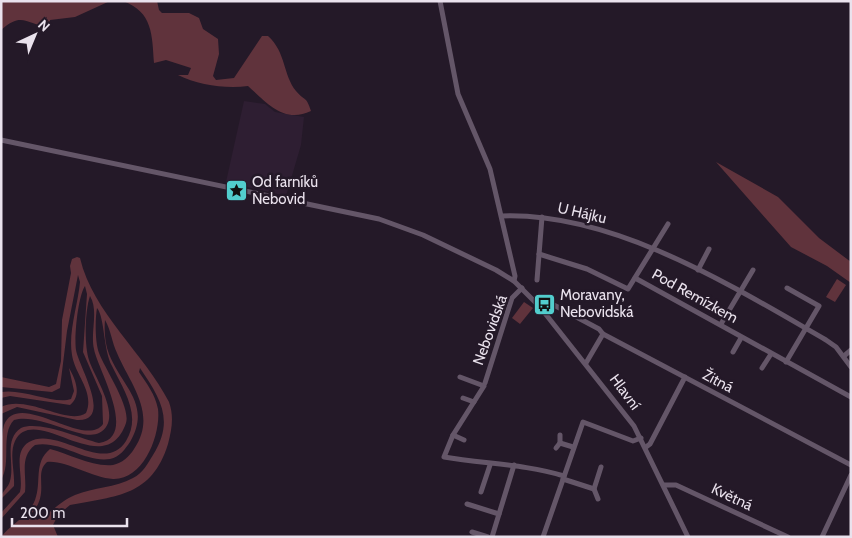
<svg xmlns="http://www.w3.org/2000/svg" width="852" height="538" font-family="Cabin,sans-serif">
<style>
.built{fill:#2e1e32}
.green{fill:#60333c;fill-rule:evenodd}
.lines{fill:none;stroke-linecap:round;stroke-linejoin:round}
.minor{stroke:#645668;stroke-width:5}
.labels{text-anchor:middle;stroke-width:5;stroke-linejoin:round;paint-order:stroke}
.poi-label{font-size:15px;fill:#eae2ed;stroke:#241928;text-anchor:start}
.street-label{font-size:15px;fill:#eae2ed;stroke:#241928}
</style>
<rect width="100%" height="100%" fill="#241928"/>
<path class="built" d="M244,101L265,104L275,112L304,117L301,145L286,196L226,182Z"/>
<g class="green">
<path d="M1,1H110L75,17L50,20L49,26C27,26 23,10 1,30Z"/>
<path d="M123,1H157L159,10L162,13H189L199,18L203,29L218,39L219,54L213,76L216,80L234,78L262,36H268C286,52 283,75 296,91C305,102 306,95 311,111C284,124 267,103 248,86C226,89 198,85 178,75H188L191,68L166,60L154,63C152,35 153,12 123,1Z"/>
<path d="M716,162L778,197L819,238L851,262V283L827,266L791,247Z"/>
<path d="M77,257L80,258C93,313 144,353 169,402C174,416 172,429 168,444C152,496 117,496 70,505L58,515L53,525L58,537H1C11,524 29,516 35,500C42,482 33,463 50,449C70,454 91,467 113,465C122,463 129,457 134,449C158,414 130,384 117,353C112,343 111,330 105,320C104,331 105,344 109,354C122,387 152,404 130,442C125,449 120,457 110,459C85,463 61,440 35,445C19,457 27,475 25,492L1,519V513L20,492C24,476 12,452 29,442C57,425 104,476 126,441C142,415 123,389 112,366C103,349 105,318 97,308C95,319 95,342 99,353C105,369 131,407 126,423C105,484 35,401 15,441C9,454 15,472 14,486L1,499C1,491 8,489 10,481C15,464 3,440 21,428C39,420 79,438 99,443C139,437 97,368 94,349C90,332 99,311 90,296C85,310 84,345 89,360C94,377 125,420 99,433C82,442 39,412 14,420C0,434 12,463 1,480C1,463 0,441 4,425C18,388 85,450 103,424L102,396L83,352L87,294L85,286C78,296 74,337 76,350C78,365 114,422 77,420L17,407L1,414V407C28,394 67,426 86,413C95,392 75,375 72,355C68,332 78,305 80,282L78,275L67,331L60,388L52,392L1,387V377L49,387L56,384L61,361L62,320L71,273L70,266L72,259ZM140,368C160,398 175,420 153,455C148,463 143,473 133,478C115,488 94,487 75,495C60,501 49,515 37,520L31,514C51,493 33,474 47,462C66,460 92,478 113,479C144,480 161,434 158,409C155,394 147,384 139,372Z"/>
<path d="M837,279L846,285L835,302L826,297Z"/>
<path d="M524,302L533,308L520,324L512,318Z"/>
<path d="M69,368C76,380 82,396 70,405L10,396L1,398V392C23,388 55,405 71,399L74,391Z"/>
</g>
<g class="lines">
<g class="minor">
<path d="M440,1L458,94L490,169L515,276L514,281"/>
<path d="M1,140L379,219L423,235L496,270L514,281L540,307L634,426L688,537"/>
<path d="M502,216C614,212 732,286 826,340L836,347L851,367"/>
<path d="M539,254L587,269L628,289L668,224"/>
<path d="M698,270L709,249"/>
<path d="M635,278L851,397"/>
<path d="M537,280L542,217"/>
<path d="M550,303L599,329L603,334"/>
<path d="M721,324L753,270"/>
<path d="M733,352L741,338"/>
<path d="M844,356L851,350"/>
<path d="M786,362L819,306L787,288"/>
<path d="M586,363L603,334L851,465"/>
<path d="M762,368L771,354"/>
<path d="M460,377L484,386L453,435L444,457C484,464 525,464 564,476"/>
<path d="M485,383L512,298L522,288"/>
<path d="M463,398L474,402"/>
<path d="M453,435L464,440"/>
<path d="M560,435V443"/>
<path d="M646,447L650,444L685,377"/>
<path d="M556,448L560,443L573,447"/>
<path d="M563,479L594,489L601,467"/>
<path d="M664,485H676L788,537"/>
<path d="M594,489L598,499"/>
<path d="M481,492L490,465"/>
<path d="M467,504L499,514"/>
<path d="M472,532L488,537"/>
<path d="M492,537L514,465"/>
<path d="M543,537L583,422L633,441L641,438"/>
<path d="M822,537L851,475"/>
</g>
</g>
<defs>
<symbol id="sight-square" viewBox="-11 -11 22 22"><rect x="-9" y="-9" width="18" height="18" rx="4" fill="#52cdcd" stroke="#241928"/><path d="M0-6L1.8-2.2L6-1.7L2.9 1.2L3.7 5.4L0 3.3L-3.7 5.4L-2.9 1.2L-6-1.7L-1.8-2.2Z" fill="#111"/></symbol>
<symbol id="bus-square" viewBox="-11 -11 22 22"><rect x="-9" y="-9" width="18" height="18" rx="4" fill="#52cdcd" stroke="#241928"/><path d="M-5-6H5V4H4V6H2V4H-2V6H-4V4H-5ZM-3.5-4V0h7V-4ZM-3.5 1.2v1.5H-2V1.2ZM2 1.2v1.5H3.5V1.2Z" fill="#111"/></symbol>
</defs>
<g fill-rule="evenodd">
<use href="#sight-square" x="224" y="178" width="25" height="25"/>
<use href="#bus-square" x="532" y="292" width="25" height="25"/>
</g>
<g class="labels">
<g class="poi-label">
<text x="252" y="187">Od farníků<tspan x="252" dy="17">Nebovid</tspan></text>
<text x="560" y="300">Moravany,<tspan x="560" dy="17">Nebovidská</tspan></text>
</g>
<g class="street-label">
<text transform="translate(582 213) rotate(13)" y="5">U Hájku</text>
<text transform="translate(695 296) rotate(29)" y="5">Pod Remízkem</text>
<text transform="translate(490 330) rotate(-70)" y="5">Nebovidská</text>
<text transform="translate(718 381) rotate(28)" y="5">Žitná</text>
<text transform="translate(625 392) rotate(53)" y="5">Hlavní</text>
<text transform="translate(732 497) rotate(25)" y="5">Květná</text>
</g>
</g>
<rect width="852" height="538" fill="none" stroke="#eae2ed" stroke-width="5"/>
<g transform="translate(35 35) rotate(44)" stroke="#241928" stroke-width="4" paint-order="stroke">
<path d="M0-4L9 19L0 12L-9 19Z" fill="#eae2ed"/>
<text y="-8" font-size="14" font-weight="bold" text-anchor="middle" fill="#eae2ed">N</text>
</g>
<path d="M12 518v8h115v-8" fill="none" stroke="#eae2ed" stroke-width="2.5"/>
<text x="20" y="518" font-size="15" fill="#eae2ed" stroke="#241928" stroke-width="4" paint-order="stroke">200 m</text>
</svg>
